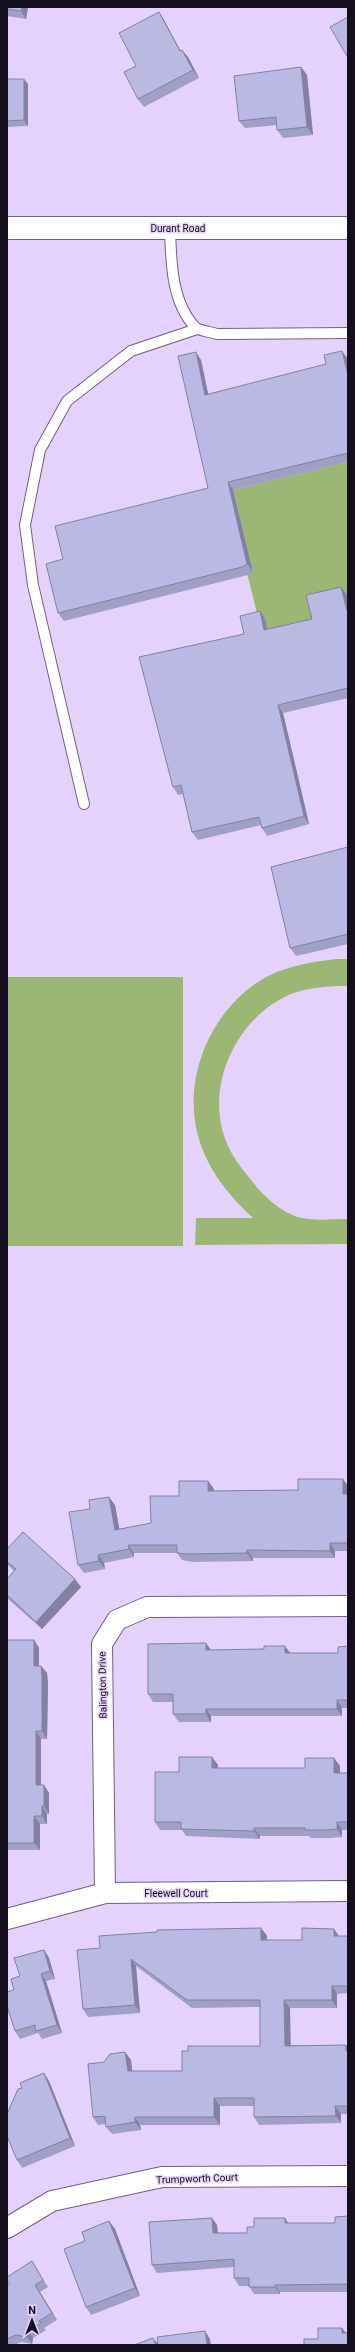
<svg xmlns="http://www.w3.org/2000/svg" width="355" height="2352" font-family="Roboto,sans-serif">
<style>
.green{fill:#9cb673}
.lines{fill:none;stroke-linecap:round;stroke-linejoin:round}
.lane-casing{stroke:#716085;stroke-width:12}
.street-casing{stroke:#716085;stroke-width:22}
.secondary-casing{stroke:#716085;stroke-width:24}
.lane{stroke:#fff;stroke-width:10}
.street{stroke:#fff;stroke-width:20}
.secondary{stroke:#fff;stroke-width:22}
.wall{fill:#a09fc4}
.shaded-wall{fill:#8282a0}
.building{fill:#bab9e4;stroke:#8282a0}
.labels{text-anchor:middle;stroke-width:3;stroke-linejoin:round;paint-order:stroke}
.street-label{font-size:10px;fill:#150e1c;stroke:#e5d2fc}
</style>
<rect width="100%" height="100%" fill="#e5d2fc"/>
<g class="green">
<path d="M348,462V600L347,595L318,626L269,638L259,621L247,573L253,572L233,490Z"/>
<path d="M336,959H348V986C328,986 310,987 291,994C236,1017 202,1089 228,1146C234,1159 243,1170 252,1181C263,1196 283,1214 302,1218C317,1221 333,1219 348,1219V1244L195,1245L196,1218H253C232,1199 212,1175 202,1148C178,1086 208,1010 266,977C287,966 312,962 336,959Z"/>
<rect x="7" y="977" width="176" height="269"/>
</g>
<g class="lines">
<defs>
<g id="lane">
<path d="M170,228C171,260 171,303 196,328C201,331 211,332 217,334L348,333"/>
<path d="M84,804L33,585L25,525L40,450L67,401L131,351L197,329"/>
</g>
<g id="street">
<path d="M105,1893L102,1644L117,1620L147,1607L348,1606"/>
<path d="M7,1919L105,1893L348,1891"/>
<path d="M7,2228L52,2201L162,2177L348,2176"/>
</g>
<path id="secondary" d="M7,228H348"/>
</defs>
<use href="#lane" class="lane-casing"/>
<use href="#street" class="street-casing"/>
<use href="#secondary" class="secondary-casing"/>
<use href="#lane" class="lane"/>
<use href="#street" class="street"/>
<use href="#secondary" class="secondary"/>
</g>
<g class="wall">
<path d="M7,7H28L26,19L7,16Z"/>
<path d="M159,12L164,20L180,51L188,57L199,78L144,107L138,99L136,66Z"/>
<path d="M301,67L307,75L313,135L283,138L277,130V125L245,128L239,121Z"/>
<path d="M7,79L28,84V126L7,127Z"/>
<path d="M348,359V462L233,490L253,572L248,575L64,621L58,613L63,559L208,488L201,360L208,394Z"/>
<path d="M341,587L347,595L348,600V698L283,713L309,824L267,836L262,828L261,825L198,840L192,832L183,794L178,795L173,787L244,634L260,611L265,619L267,629L312,619Z"/>
<path d="M348,847V944L296,956L290,948Z"/>
<path d="M343,1479L348,1486V1551H335V1558H253V1561L193,1562L182,1560L177,1553H134V1557L104,1563L105,1569L84,1573L78,1565L90,1509L115,1505L119,1529L151,1523L179,1496L208,1481L214,1489V1491L298,1490Z"/>
<path d="M7,1549L81,1587L42,1629L7,1598V1579L14,1571L7,1564Z"/>
<path d="M7,1640H34L39,1648V1666H41L47,1673L48,1684L47,1739H41V1785H44L49,1793V1814H47V1824H40V1850H7Z"/>
<path d="M348,1646V1708H342V1716H211V1722H179L173,1714V1702H153L148,1694L211,1650L290,1653H338Z"/>
<path d="M212,1757L218,1765V1768H305L334,1758L340,1766V1773H348V1830H342V1837L331,1838H311L309,1836H260V1839L186,1836L182,1830H160L155,1822L179,1772Z"/>
<path d="M261,1928L267,1936V1940H302L334,1929L339,1936H348V1993L337,1994V2008H290V2045H346L348,2048V2114H341V2123L259,2125L254,2117V2106H220V2125H140L141,2130L112,2134L106,2127V2124L98,2125L93,2117L104,2062L125,2052L131,2060L132,2071H182L188,2051L260,2046V2007L192,2008L136,1966L140,2013L88,2017L83,2009L100,1948Z"/>
<path d="M44,1950L49,1958L55,1979L46,1981L62,2033L42,2039L38,2033L20,2039L15,2031L14,1990L20,1976Z"/>
<path d="M49,2081L75,2146L22,2168L17,2160Z"/>
<path d="M348,2216V2292H280V2294H254L249,2286H239L234,2278V2267L157,2273L152,2265L217,2225L218,2233H247L254,2227L285,2218L288,2223H335Z"/>
<path d="M109,2221L115,2229L140,2296L91,2315L86,2307L85,2241Z"/>
<path d="M36,2268L48,2287L40,2292L57,2320L44,2328L46,2330L33,2338L32,2344L21,2342L14,2345H7V2286Z"/>
</g>
<g class="shaded-wall">
<path d="M22,7H28L26,19L21,11Z"/>
<path d="M159,12L164,20L185,59L180,51Z"/>
<path d="M182,50L188,57L199,78L193,70Z"/>
<path d="M301,67L307,75L313,135L307,127Z"/>
<path d="M24,79L28,84V126L24,120Z"/>
<path d="M342,351L348,359V375Z"/>
<path d="M196,352L201,360L210,403L205,395Z"/>
<path d="M228,482L233,490L253,572L247,564Z"/>
<path d="M341,587L347,595L348,600V612L347,611Z"/>
<path d="M260,611L265,619L269,638L264,630Z"/>
<path d="M278,705L283,713L309,824L304,816Z"/>
<path d="M343,1479L348,1486V1501L343,1494Z"/>
<path d="M208,1481L214,1489V1498L208,1491Z"/>
<path d="M109,1497L115,1505L121,1538L115,1530Z"/>
<path d="M330,1543L335,1551V1558L330,1551Z"/>
<path d="M128,1545L134,1553V1557L129,1549Z"/>
<path d="M247,1550L253,1558V1561L247,1553Z"/>
<path d="M98,1555L104,1563L105,1569L99,1561Z"/>
<path d="M75,1579L81,1587L42,1629L36,1622Z"/>
<path d="M34,1640L39,1648V1673L34,1666Z"/>
<path d="M206,1643L211,1650H206Z"/>
<path d="M285,1646L291,1654L285,1653Z"/>
<path d="M41,1666L47,1673L48,1684L47,1739L42,1731Z"/>
<path d="M337,1700L342,1708V1716L337,1709Z"/>
<path d="M206,1709L211,1716V1722L206,1714Z"/>
<path d="M36,1731L41,1739V1793L36,1785Z"/>
<path d="M212,1757L218,1765V1776L212,1768Z"/>
<path d="M334,1758L340,1766V1781L334,1773Z"/>
<path d="M44,1785L49,1793V1814L44,1806Z"/>
<path d="M42,1806L47,1814V1824L42,1816Z"/>
<path d="M34,1816L40,1824V1850L34,1843Z"/>
<path d="M337,1822L342,1830V1837L337,1829Z"/>
<path d="M254,1828L260,1836V1839L254,1831Z"/>
<path d="M261,1928L267,1936V1947L261,1940Z"/>
<path d="M334,1929L339,1937L334,1936Z"/>
<path d="M44,1950L49,1958L55,1979L50,1971Z"/>
<path d="M131,1959L136,1966L140,2013L135,2005Z"/>
<path d="M41,1974L46,1981L62,2033L57,2025Z"/>
<path d="M332,1986L337,1994V2008L332,2000Z"/>
<path d="M284,2000L290,2008L291,2053L285,2046Z"/>
<path d="M346,2045L348,2048V2055L346,2051Z"/>
<path d="M125,2052L131,2060L133,2078L128,2071Z"/>
<path d="M44,2073L49,2081L75,2146L70,2138Z"/>
<path d="M214,2098L220,2106V2125L214,2117Z"/>
<path d="M335,2106L341,2114V2123L336,2116Z"/>
<path d="M135,2117L140,2125L141,2130L135,2122Z"/>
<path d="M212,2218L217,2225L218,2241L213,2233Z"/>
<path d="M285,2218L290,2226L285,2223Z"/>
<path d="M109,2221L115,2229L140,2296L135,2288Z"/>
<path d="M35,2285L40,2292L57,2320L52,2313Z"/>
<path d="M275,2285L280,2292V2294L275,2287Z"/>
<path d="M342,2328L348,2335L342,2333Z"/>
<path d="M28,2331L33,2338L32,2344L27,2337Z"/>
<path d="M205,2331L210,2339L211,2345H207Z"/>
<path d="M153,2338L159,2345H156Z"/>
</g>
<g class="building">
<path d="M7,7H22L21,11L7,9Z"/>
<path d="M159,12L180,51L182,50L193,70L138,99L124,72L136,66L119,33Z"/>
<path d="M348,17V58L330,27Z"/>
<path d="M301,67L307,127L277,130L276,117L239,121L234,76Z"/>
<path d="M7,79H24V120L7,121Z"/>
<path d="M342,351L348,375V453L228,482L247,564L242,567L58,613L46,564L63,559L55,526L208,488L178,356L196,352L205,395L326,364L324,355Z"/>
<path d="M341,587L347,611H348V688L278,705L304,816L262,828L259,817L192,832L181,785L173,787L139,657L244,634L240,616L260,611L264,630L312,619L306,595Z"/>
<path d="M348,847V934L290,948L271,867Z"/>
<path d="M298,1479H343V1494H348V1543H330V1551L247,1550V1553L187,1554L177,1553V1545H128L129,1549L98,1555L99,1561L78,1565L69,1512L90,1509L89,1500L109,1497L115,1530L151,1523L150,1496H179V1481H208V1491L298,1490Z"/>
<path d="M23,1532L75,1579L36,1622L7,1595V1579L16,1569L7,1562V1549Z"/>
<path d="M7,1640H34V1666H41L42,1676V1731H36V1785H44V1806H42V1816H34V1843H7Z"/>
<path d="M206,1643V1650L264,1649V1646H285V1653H338V1647L348,1646V1700H337V1709H206V1714H173V1694H148V1644Z"/>
<path d="M179,1757H212V1768H305V1758H334V1773H348V1822H337V1829L326,1830H305V1828H254V1831L181,1829V1822H155V1772H179Z"/>
<path d="M261,1928V1940H302V1928L334,1929V1936H348V1986H332V2000H284L285,2046L346,2045V2051H348V2106H335L336,2116L254,2117V2098H214V2117H135V2122L106,2127L105,2116L93,2117L88,2064L104,2062L110,2054L125,2052L128,2071H182V2051H188V2046H260V2000H187L131,1959L135,2005L83,2009L77,1950L100,1948L99,1936L157,1932V1930Z"/>
<path d="M44,1950L50,1971L41,1974L57,2025L36,2031L35,2025L15,2031L7,2006V1992L14,1990L11,1979L20,1976L14,1958Z"/>
<path d="M44,2073L70,2138L17,2160L7,2136V2114L18,2089L22,2088L20,2083Z"/>
<path d="M348,2216V2284L275,2285V2287H249V2278H234V2259L152,2265L149,2222L212,2218L213,2233H247V2227H254V2218H285V2223H335V2217Z"/>
<path d="M109,2221L135,2288L86,2307L64,2249L85,2241L82,2232Z"/>
<path d="M32,2261L43,2280L35,2285L52,2313L39,2321L41,2323L28,2331L27,2337L16,2335L7,2339V2286L10,2284L7,2280V2277Z"/>
<path d="M318,2328H342V2333H348V2345H304V2339H318Z"/>
<path d="M205,2331L207,2345H158L157,2337Z"/>
<path d="M153,2338L156,2345H134Z"/>
</g>
<g class="labels">
<g class="street-label">
<text x="178" y="232">Durant Road</text>
<text transform="translate(102 1685) rotate(-91)" y="4">Balington Drive</text>
<text x="176" y="1897">Fleewell Court</text>
<text transform="translate(197 2178) rotate(-2)" y="4">Trumpworth Court</text>
</g>
</g>
<rect width="355" height="2352" fill="none" stroke="#150e1c" stroke-width="16"/>
<g transform="translate(32 2320)" stroke="#e5d2fc" stroke-width="3" paint-order="stroke">
<path d="M0-3L7 15L0 10L-7 15Z" fill="#150e1c"/>
<text y="-6" font-size="11" font-weight="bold" text-anchor="middle" fill="#150e1c">N</text>
</g>
</svg>
